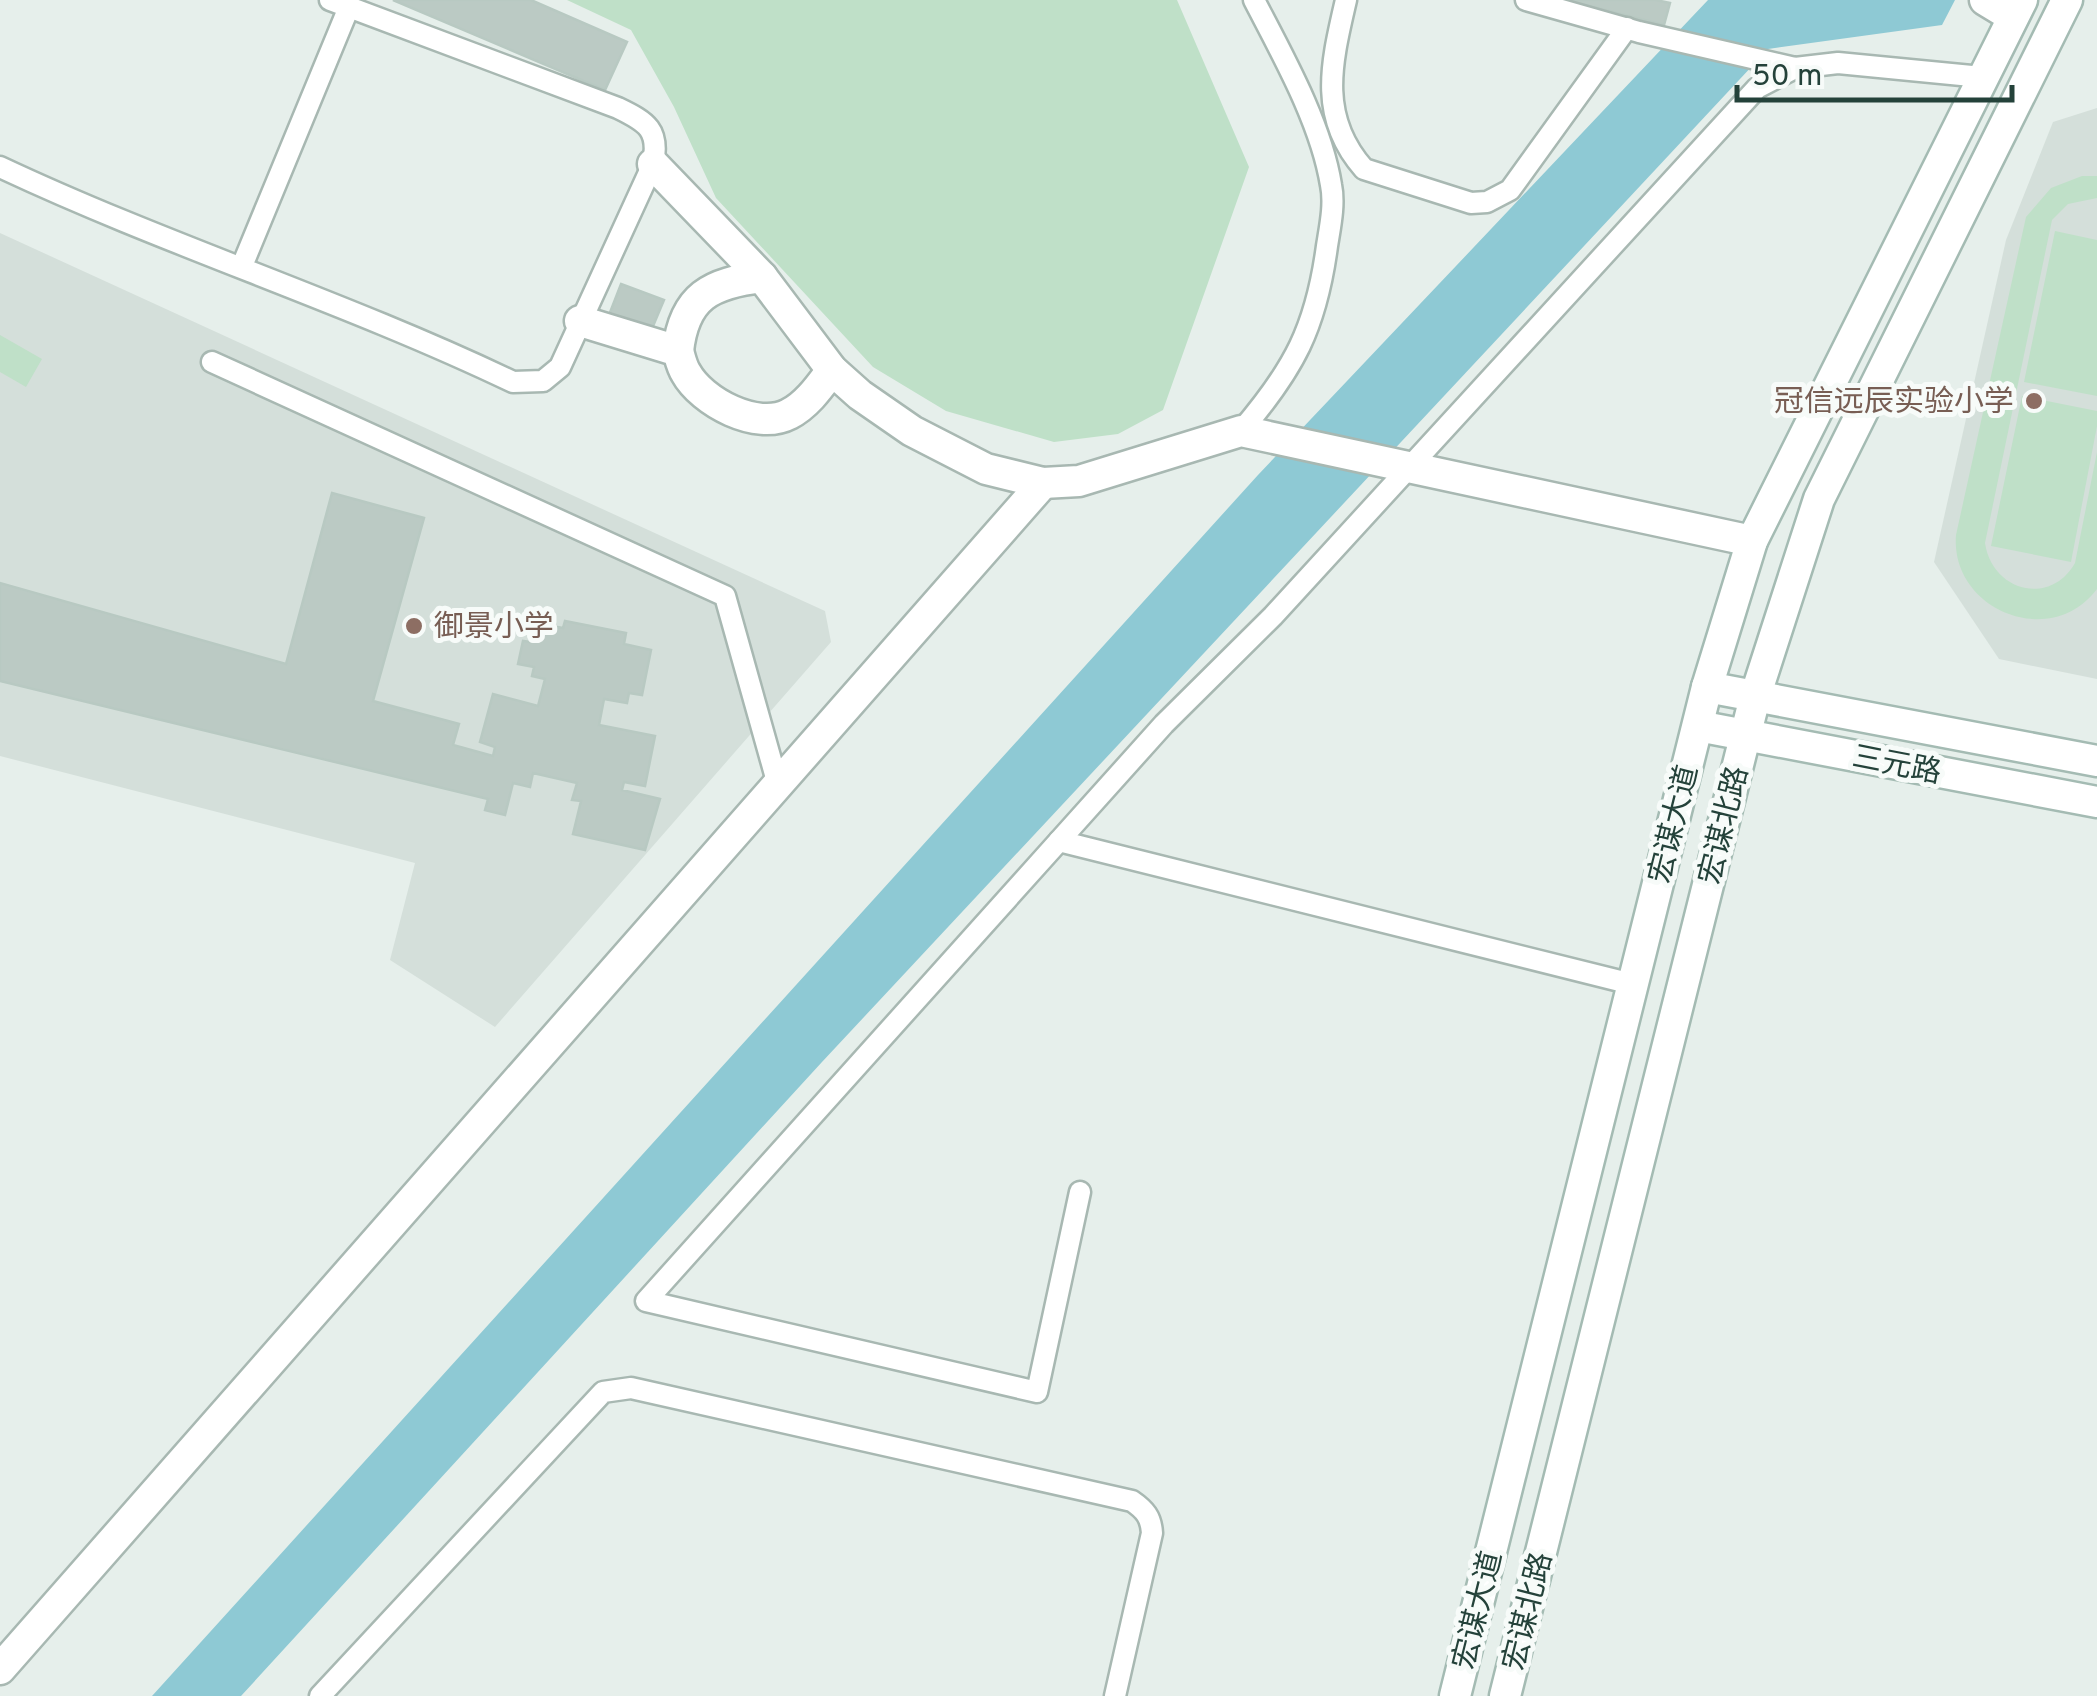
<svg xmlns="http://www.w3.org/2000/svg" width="2097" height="1696" font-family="Overpass,'Noto Sans SC',sans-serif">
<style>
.built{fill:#d4dfda}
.green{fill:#bfe0c8}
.water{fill:#8ec9d4}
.building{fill:#bbcac4;stroke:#b8c9c2;stroke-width:2.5}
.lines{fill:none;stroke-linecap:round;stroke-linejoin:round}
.service-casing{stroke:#a8b8b2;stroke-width:25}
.minor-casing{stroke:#a8b8b2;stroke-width:35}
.secondary-casing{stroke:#a4bbb3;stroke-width:35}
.service{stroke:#fff;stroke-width:20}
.minor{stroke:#fff;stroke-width:30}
.secondary{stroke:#fff;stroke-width:30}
.education-dot{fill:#8d6e63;stroke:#f7fbf9;stroke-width:4}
.labels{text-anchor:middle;stroke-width:10;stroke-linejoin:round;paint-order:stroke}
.education-label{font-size:30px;fill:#785e54;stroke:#f7fbf9;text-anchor:end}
.street-label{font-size:30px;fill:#24423a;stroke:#f7fbf9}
</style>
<rect width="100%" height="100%" fill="#e6efeb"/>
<g class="built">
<path d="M2097,108V679L1999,659L1934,562L2006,240L2053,122Z"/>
<path d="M0,233L825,611L831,642L495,1027L390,960L415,863L0,756Z"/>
</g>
<g class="green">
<path d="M567,0H1177L1249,167L1163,410L1118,434L1054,442L946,411L873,367L716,198L674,107L631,30Z"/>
<path d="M2082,176H2097V198L2068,204L2052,220L1985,543C1992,591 2050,607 2075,563L2097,452V589C2051,651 1950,610 1956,535L2026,217L2051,188Z"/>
<path d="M2055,231L2097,240V396L2024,382Z"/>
<path d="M0,335L42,359L26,387L0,372Z"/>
<path d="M2022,396L2097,411V426L2071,562L1991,546Z"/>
</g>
<path class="water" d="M1708,0H1955L1942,25L1768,49L822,1062L241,1696H152L1258,475Z"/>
<g class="building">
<path d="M393,0H531L627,42L605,90Z"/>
<path d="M1566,0H1656L1670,3L1664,25Z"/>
<path d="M621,284L664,300L651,331L609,315Z"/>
<path d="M332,493L424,518L373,701L459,724L453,745L493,756L495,747L480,742L493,694L538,706L545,679L532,676L534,667L518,664L523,641L531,642L535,623L563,628L565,621L626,633L624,644L651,650L642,695L629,693L627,703L604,699L599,725L655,736L645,786L624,782L622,790L660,799L645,850L573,834L581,801L572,800L577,783L533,773L530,787L513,783L505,815L485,810L488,799L0,681V583L286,664Z"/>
</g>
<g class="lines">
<defs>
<g id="service">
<path d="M1346,0C1332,61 1317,116 1364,169L1471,203L1487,202L1510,190L1627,28"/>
<path d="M1526,0L1639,32L1795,68L1838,63L1982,77"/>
<path d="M0,167C168,246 346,302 513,382L543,381L560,367L653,164C660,130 647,122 618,108L330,0"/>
<path d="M242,266L349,7"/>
<path d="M212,362L725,596L778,785"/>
<path d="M1241,431C1294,369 1316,328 1327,246C1330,227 1335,204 1331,185C1321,123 1283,56 1254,0"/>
<path d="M1059,841L646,1301L1037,1392L1080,1192"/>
<path d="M1632,984L1059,841L1164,724L1273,616L1757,88L1795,68"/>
<path d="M320,1696L603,1392L631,1388L1132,1501C1145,1510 1151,1517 1152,1533L1115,1696"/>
</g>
<g id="minor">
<path d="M1985,0L2013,17"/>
<path d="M653,164L762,277L832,370L860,395L912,431L986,469L1043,483L1079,481L1241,431L1752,541"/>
<path d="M580,321L678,351C680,358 682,367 686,373C702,402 757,431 789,414C807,405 820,386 832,370"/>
<path d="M678,351C684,296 711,283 762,277"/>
<path d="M0,1669L1043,483"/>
</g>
<g id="secondary">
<path d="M1707,687L2097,761"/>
<path d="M1698,726L2097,802"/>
<path d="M1455,1696L1707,687L1752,541L2022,0"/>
<path d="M1505,1696L1755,697L1819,499L2067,0"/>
</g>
</defs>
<use href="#service" class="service-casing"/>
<use href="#minor" class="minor-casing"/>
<use href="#secondary" class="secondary-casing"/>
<use href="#service" class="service"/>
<use href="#minor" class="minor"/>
<use href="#secondary" class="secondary"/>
</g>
<g class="education-dot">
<circle cx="2034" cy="401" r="10"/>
<circle cx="414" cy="626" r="10"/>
</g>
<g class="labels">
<g class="education-label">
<text x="2014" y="411">冠信远辰实验小学</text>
<text x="434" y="636" text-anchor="start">御景小学</text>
</g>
<g class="street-label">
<text transform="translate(1897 764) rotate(11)" y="10">三元路</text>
<text transform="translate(1673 824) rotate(-76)" y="10">宏谋大道</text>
<text transform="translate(1723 825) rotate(-76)" y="10">宏谋北路</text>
<text transform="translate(1477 1610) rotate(-76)" y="10">宏谋大道</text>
<text transform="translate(1527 1611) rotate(-76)" y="10">宏谋北路</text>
</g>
</g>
<path d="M1737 85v15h275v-15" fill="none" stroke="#24423a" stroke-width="5"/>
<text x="1752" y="85" font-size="30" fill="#24423a" stroke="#f7fbf9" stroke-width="8" paint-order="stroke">50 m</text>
</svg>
